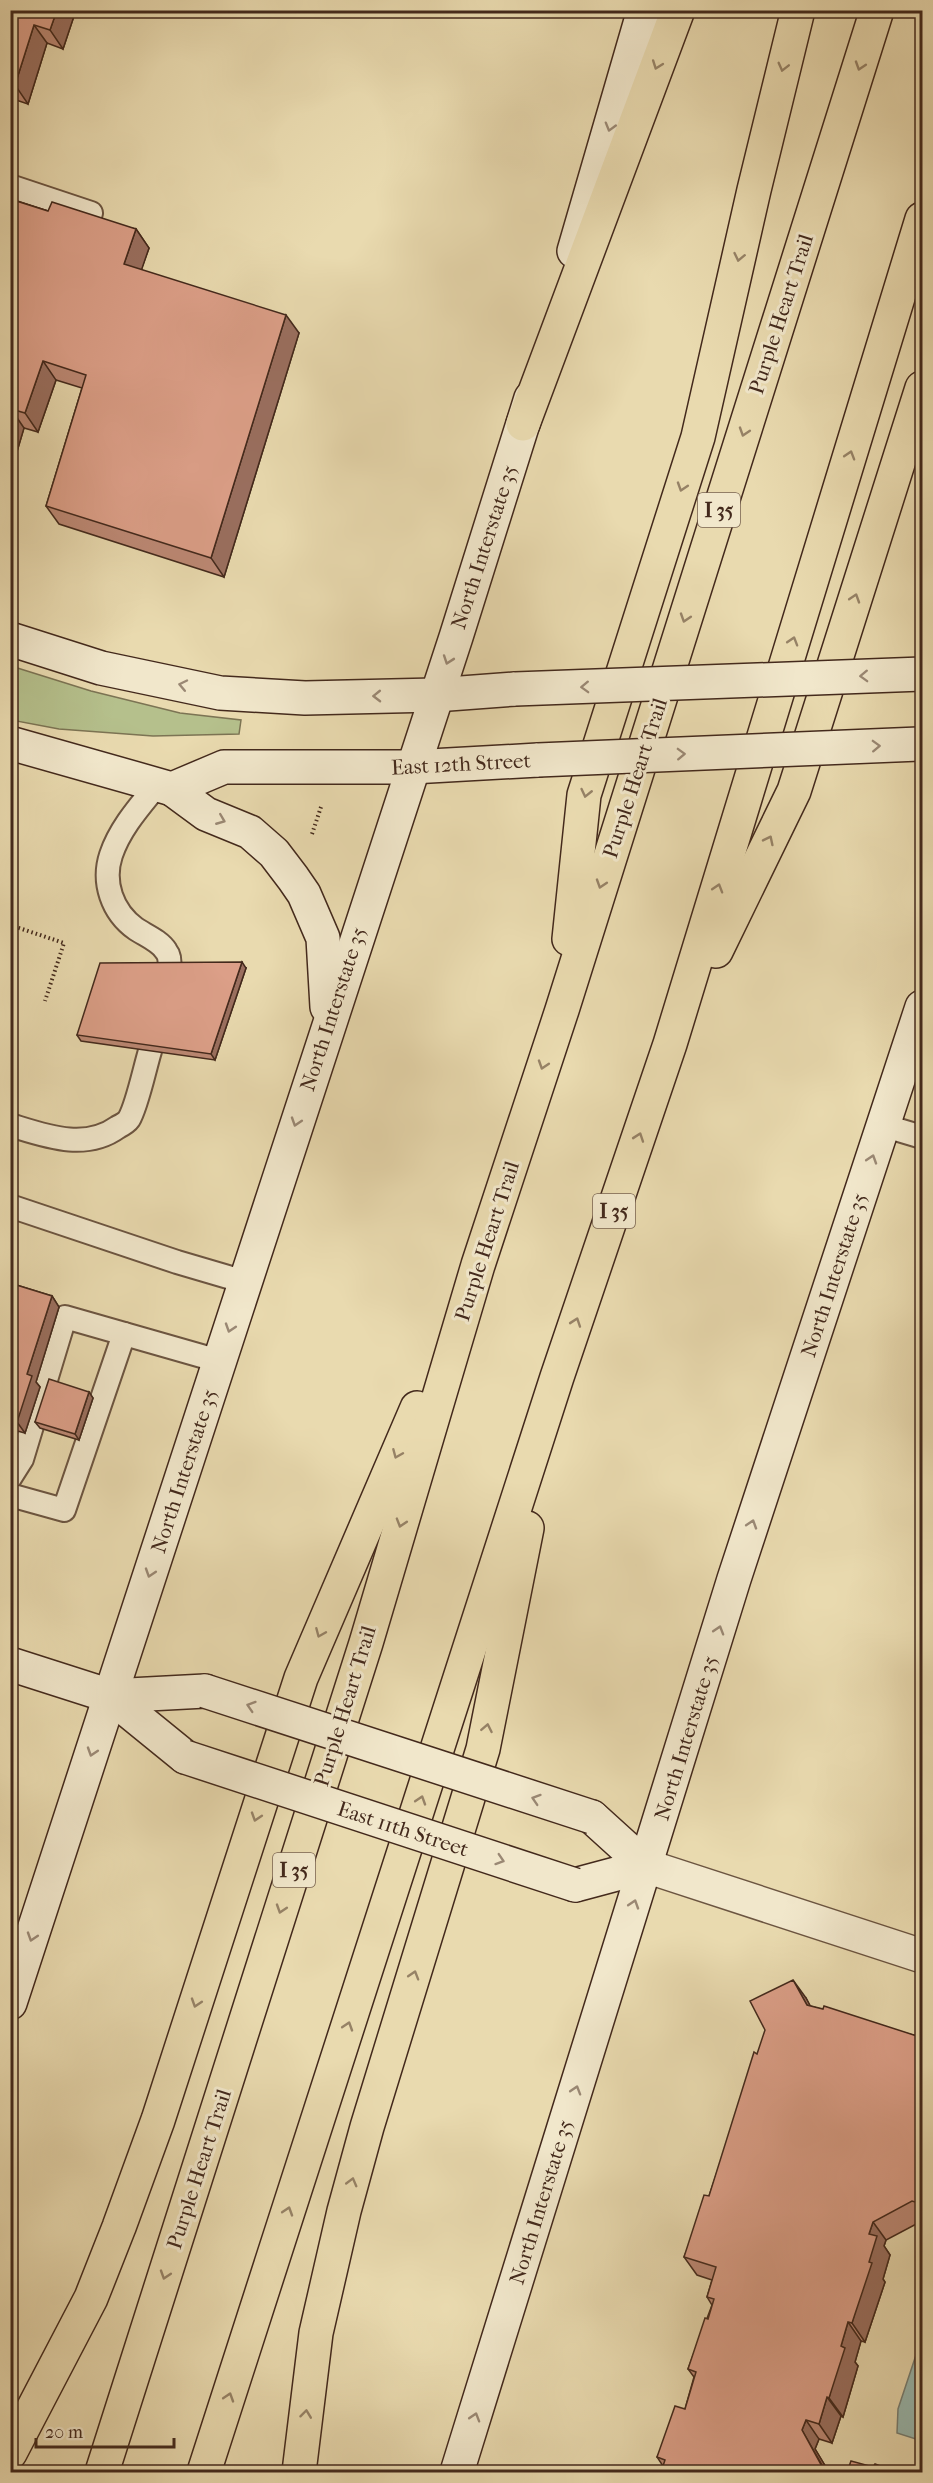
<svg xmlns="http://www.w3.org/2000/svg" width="933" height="2483" font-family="'IM FELL French Canon',serif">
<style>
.green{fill:#b5c08c;stroke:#7c7454;stroke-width:1.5}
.water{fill:#99bab1;stroke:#778075;stroke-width:1.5}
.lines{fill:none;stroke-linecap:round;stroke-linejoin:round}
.service-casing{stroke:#6c5541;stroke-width:26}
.tertiary-casing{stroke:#6c5541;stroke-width:36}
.secondary-casing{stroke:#43291c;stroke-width:36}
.motorway-casing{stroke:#43291c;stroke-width:36}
.path{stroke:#43291c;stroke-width:4;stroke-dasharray:1.5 3;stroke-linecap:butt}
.service{stroke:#f1e7cb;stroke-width:22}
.tertiary{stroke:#f1e7cb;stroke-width:33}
.secondary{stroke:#f1e7cb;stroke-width:33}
.motorway{stroke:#e9daaf;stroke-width:33}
.secondary-bridge-casing{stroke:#43291c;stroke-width:36;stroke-linecap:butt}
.secondary-bridge{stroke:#f1e7cb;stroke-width:33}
.wall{fill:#bd8975;stroke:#43291c;stroke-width:1.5}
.shaded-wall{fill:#9a6f5f;stroke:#43291c;stroke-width:1.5}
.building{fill:#dc9f88;stroke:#43291c;stroke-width:1.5}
.oneway{stroke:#968266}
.oneway2{stroke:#9a8874}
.labels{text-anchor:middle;stroke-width:6;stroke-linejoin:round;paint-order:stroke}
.shield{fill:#f1e7cb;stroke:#776250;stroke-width:1.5}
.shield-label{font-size:20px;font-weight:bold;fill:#43291c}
.street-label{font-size:21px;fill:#43291c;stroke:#f1e7cb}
</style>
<rect width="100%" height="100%" fill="#e9daaf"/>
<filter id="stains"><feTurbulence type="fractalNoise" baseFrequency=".00333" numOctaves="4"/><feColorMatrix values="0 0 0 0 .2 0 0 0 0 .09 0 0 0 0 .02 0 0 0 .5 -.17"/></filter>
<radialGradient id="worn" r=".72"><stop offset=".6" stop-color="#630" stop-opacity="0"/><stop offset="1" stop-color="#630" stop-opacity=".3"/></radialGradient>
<path class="green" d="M11,666L91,691L180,713L241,720L239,734L153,736L59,729L11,720Z"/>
<path class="water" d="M922,2337V2441L897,2433L898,2409Z"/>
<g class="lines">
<defs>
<g id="service">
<path d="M10,186L91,213"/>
<path d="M157,785C140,806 120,828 111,855C102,882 112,912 136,929C145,935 160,941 166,951C170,956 170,963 169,969"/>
<path d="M10,1125C46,1136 85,1151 118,1127C122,1125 127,1122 129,1119C137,1106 145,1067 150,1051"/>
<path d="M882,1125L922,1137"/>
<path d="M10,1206L177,1262L245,1282"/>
<path d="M10,1478L22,1459L65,1317L219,1361"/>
<path d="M10,1495L64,1510L124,1334"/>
</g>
<path id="tertiary" d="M646,1866L922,1956"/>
<g id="secondary">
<path d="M574,251L644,10"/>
<path d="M10,639L101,668L220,693L305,698L435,695L515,689"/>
<path d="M10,743L172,789L224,767H412L538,760"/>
<path d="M172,789L206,814L250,832L274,853L293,878L304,894L323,938L327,1007"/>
<path d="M10,1664L110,1696L205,1691"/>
<path d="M110,1696L185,1757"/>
<path d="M592,1817L646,1866"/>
<path d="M575,1885L646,1866"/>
<path d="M10,2003L456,637L531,398"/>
<path d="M457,2472L734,1579L922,1007"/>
</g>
<g id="motorway">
<path d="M523,424L678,10"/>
<path d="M569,939L584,795L698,437L754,190L798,10"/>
<path d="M716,951L794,791L922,388"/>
<path d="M10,2453L91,2298L119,2227L158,2120L301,1678L417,1408"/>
<path d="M102,2472L366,1643L478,1265L562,1010L877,10"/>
<path d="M204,2472L557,1377L670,1044L922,219"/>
<path d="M299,2472L316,2333L344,2211L367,2127L483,1749L527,1528"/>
</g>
</defs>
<use href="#service" class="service-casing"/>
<use href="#tertiary" class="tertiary-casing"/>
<use href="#secondary" class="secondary-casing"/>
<use href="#motorway" class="motorway-casing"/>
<g class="path">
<path d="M312,834L321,807"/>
<path d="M10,925L64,943L45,1001"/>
</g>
<use href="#service" class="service"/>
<use href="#tertiary" class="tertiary"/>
<use href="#secondary" class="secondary"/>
<use href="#motorway" class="motorway"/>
<defs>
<g id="secondary-bridge">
<path d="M515,689L922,674"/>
<path d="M538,760L919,744"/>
<path d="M205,1691L592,1817"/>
<path d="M185,1757L575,1885"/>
</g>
</defs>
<use href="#secondary-bridge" class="secondary-bridge-casing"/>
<use href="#secondary-bridge" class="secondary-bridge"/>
</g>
<g class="wall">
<path d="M10,10H76L63,49L47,43L28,104L10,98Z"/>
<path d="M10,199L48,211L136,229L149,248L141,270L299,333L224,577L59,524L46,506L82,388L56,380L38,432L24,428L10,475Z"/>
<path d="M246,968L215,1060L81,1041L77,1035Z"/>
<path d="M10,1283L52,1296L59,1307L36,1382L40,1387L25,1433L10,1429Z"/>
<path d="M89,1392L93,1398L79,1440L40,1428L35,1422Z"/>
<path d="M806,1998L810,2006L920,2037L922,2033V2221L886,2240L884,2246L890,2255L883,2279L885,2282L865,2342L861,2341L855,2362L858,2366L843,2417L841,2416L832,2443L819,2439L815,2449L828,2471L663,2466L657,2457L685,2409L694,2377L688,2369L712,2305L707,2297L712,2280L697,2275L684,2257L709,2196L757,2054Z"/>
</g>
<g class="shaded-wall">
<path d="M57,10H76L63,49L50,30Z"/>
<path d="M34,25L47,43L28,104L15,85Z"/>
<path d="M136,229L149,248L137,283L124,264Z"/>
<path d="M286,315L299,333L224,577L211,558Z"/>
<path d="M43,361L56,380L38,432L25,413Z"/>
<path d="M11,409L24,428L10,475V412Z"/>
<path d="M242,962L246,968L215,1060L211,1054Z"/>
<path d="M52,1296L59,1307L36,1382L40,1387L25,1433L17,1422L27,1374Z"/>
<path d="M89,1392L93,1398L79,1440L75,1434Z"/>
<path d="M793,1980L806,1998L820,2024L807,2005Z"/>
<path d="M873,2222L886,2240L884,2246L890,2255L883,2279L885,2282L865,2342L852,2323L869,2262V2234Z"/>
<path d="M848,2322L861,2341L855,2362L858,2366L843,2417L829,2398L841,2346Z"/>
<path d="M827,2397L841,2416L832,2443L819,2424Z"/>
<path d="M806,2420L819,2439L815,2449L829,2472H826L802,2430Z"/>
</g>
<g class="building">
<path d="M10,10H57L50,30L34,25L15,85L10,83Z"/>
<path d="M10,199L48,211L52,202L136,229L124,264L286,315L211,558L46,506L86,375L43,361L25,413L11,409L10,412Z"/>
<path d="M242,962L211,1054L77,1035L100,963Z"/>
<path d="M10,1283L52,1296L27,1374L32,1376L17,1422L10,1420Z"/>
<path d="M49,1379L89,1392L75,1434L35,1422Z"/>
<path d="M793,1980L807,2005L823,2009L824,2006L920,2037L922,2032V2210L920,2209L922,2204L912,2201L873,2222L869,2234L877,2236L869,2262L872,2263L852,2323L848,2322L841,2346L845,2348L829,2398L827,2397L819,2424L806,2420L802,2430L824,2470L832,2472H661L665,2460L657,2457L675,2406L685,2409L696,2372L688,2369L705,2318L708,2319L714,2299L707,2297L716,2267L684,2257L704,2195L709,2196L754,2052L757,2054L765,2030L750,2001Z"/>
<path d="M851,2461L873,2467L875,2464L896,2472H847Z"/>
</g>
<defs><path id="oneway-chevron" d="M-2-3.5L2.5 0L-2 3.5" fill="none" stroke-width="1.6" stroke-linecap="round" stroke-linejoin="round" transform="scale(1.5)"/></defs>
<g class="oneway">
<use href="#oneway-chevron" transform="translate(657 65) rotate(110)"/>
<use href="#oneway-chevron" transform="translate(860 66) rotate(108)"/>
<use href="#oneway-chevron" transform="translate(783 67) rotate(104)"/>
<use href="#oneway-chevron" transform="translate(739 257) rotate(102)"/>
<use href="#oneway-chevron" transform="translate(744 432) rotate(108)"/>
<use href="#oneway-chevron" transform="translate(850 455) rotate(-73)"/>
<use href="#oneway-chevron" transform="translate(682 487) rotate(108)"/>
<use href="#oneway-chevron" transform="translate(855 598) rotate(-72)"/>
<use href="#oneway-chevron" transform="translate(685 618) rotate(108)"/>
<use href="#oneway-chevron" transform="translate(793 641) rotate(-73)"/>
<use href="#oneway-chevron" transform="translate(586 793) rotate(103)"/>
<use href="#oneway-chevron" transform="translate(769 840) rotate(-64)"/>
<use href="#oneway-chevron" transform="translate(601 884) rotate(108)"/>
<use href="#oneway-chevron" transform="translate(718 888) rotate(-73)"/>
<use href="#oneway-chevron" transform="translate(543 1065) rotate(108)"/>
<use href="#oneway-chevron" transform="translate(639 1137) rotate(-71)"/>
<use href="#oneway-chevron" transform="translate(576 1322) rotate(-71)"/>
<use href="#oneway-chevron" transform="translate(397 1454) rotate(113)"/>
<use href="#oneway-chevron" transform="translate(401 1523) rotate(107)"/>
<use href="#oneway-chevron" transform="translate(320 1633) rotate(113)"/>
<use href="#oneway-chevron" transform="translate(487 1728) rotate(-79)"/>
<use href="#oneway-chevron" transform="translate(421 1800) rotate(-72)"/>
<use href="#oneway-chevron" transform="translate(256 1817) rotate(108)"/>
<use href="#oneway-chevron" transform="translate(281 1909) rotate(108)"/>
<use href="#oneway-chevron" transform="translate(414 1975) rotate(-73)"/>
<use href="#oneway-chevron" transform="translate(196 2003) rotate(108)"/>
<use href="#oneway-chevron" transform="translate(348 2026) rotate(-72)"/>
<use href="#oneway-chevron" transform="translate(352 2182) rotate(-75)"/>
<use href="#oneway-chevron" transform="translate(288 2211) rotate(-72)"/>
<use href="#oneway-chevron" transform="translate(165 2275) rotate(108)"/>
<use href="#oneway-chevron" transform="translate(229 2397) rotate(-72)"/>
<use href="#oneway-chevron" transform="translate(306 2414) rotate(-83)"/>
</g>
<g class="oneway2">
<use href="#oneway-chevron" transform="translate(610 127) rotate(106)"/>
<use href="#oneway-chevron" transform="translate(448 660) rotate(109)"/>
<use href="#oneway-chevron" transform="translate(864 676) rotate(178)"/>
<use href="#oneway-chevron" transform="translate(183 685) rotate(-168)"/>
<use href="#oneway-chevron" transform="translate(585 687) rotate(178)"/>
<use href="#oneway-chevron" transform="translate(377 696) rotate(179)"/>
<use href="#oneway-chevron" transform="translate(876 746) rotate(-2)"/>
<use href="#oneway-chevron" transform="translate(681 754) rotate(-2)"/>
<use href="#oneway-chevron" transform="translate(221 820) rotate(22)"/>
<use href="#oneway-chevron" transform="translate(296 1122) rotate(108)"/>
<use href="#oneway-chevron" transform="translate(872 1159) rotate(-72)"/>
<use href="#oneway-chevron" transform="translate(230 1328) rotate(108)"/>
<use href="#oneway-chevron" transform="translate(752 1524) rotate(-72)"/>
<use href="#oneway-chevron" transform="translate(150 1573) rotate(108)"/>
<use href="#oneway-chevron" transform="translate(719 1630) rotate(-73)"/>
<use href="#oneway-chevron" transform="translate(251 1706) rotate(-162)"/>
<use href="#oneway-chevron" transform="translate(92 1752) rotate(108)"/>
<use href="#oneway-chevron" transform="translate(536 1799) rotate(-162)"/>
<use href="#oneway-chevron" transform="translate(500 1860) rotate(18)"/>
<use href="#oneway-chevron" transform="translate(634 1904) rotate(-72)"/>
<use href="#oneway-chevron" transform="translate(32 1937) rotate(108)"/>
<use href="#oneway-chevron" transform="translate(576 2090) rotate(-73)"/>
<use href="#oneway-chevron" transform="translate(475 2417) rotate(-73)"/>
</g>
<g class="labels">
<g class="shield">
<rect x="698" y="493" width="42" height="34" rx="4.5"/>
<rect x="593" y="1194" width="42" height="34" rx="4.5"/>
<rect x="273" y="1853" width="42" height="34" rx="4.5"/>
</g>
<g class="shield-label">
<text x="719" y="517">I 35</text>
<text x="614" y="1218">I 35</text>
<text x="294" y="1877">I 35</text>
</g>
<g class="street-label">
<text transform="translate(781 314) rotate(-72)" y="7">Purple Heart Trail</text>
<text transform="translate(484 547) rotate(-72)" y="7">North Interstate 35</text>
<text transform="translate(461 764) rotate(-3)" y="7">East 12th Street</text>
<text transform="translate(635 778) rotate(-72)" y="7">Purple Heart Trail</text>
<text transform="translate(333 1009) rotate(-72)" y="7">North Interstate 35</text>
<text transform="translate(487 1241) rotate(-72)" y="7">Purple Heart Trail</text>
<text transform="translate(834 1275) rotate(-72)" y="7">North Interstate 35</text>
<text transform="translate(184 1471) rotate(-72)" y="7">North Interstate 35</text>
<text transform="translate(345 1706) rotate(-73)" y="7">Purple Heart Trail</text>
<text transform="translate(686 1738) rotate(-73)" y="7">North Interstate 35</text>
<text transform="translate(403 1829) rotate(18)" y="7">East 11th Street</text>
<text transform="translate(199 2169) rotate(-72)" y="7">Purple Heart Trail</text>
<text transform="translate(541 2202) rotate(-73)" y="7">North Interstate 35</text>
</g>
</g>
<rect width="933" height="2483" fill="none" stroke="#e9daaf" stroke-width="36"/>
<rect x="12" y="12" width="909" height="2459" fill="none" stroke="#43291c" stroke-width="3"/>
<rect x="18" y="18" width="897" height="2447" fill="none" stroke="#43291c" stroke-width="1.5"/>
<path d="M36 2438v9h138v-9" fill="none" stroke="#43291c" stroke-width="3"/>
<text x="45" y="2438" font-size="18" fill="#43291c" stroke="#f1e7cb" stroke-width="4.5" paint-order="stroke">20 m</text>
<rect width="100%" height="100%" filter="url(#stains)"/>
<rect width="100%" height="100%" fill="url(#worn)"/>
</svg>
